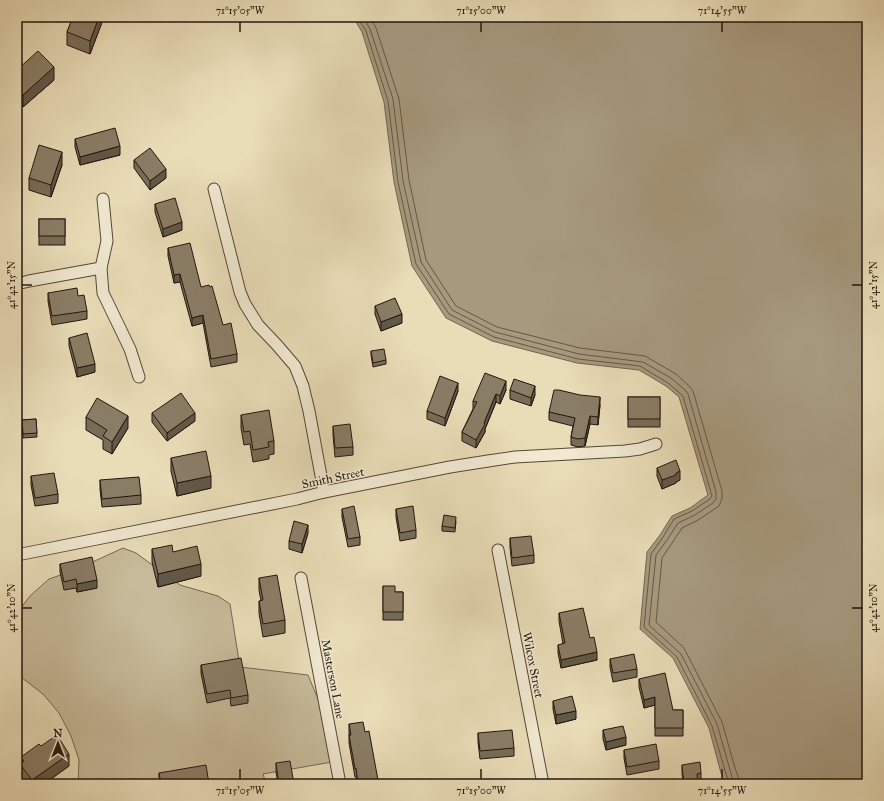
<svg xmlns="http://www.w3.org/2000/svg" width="884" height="801" font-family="'IM FELL Great Primer',serif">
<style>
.green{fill:#c7bb9b;stroke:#756854}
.water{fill:#a6997e;stroke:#726551}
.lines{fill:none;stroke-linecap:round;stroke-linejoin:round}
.shore{stroke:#645846;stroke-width:1}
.street-casing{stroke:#544838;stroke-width:13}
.street{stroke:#f1e9d1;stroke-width:11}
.wall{fill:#776c58;stroke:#23160e}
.shaded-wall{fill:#615847;stroke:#23160e}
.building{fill:#8a7d66;stroke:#23160e}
.ticks{fill:none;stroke:#23160e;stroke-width:1.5}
.labels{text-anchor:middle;stroke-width:3;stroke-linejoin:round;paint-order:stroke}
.street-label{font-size:12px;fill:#23160e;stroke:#f1e9d1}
.neatline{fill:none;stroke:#23160e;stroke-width:1.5}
.ticks-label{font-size:10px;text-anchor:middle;fill:#23160e}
</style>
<rect width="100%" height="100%" fill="#e9ddb8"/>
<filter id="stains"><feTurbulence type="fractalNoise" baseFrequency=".005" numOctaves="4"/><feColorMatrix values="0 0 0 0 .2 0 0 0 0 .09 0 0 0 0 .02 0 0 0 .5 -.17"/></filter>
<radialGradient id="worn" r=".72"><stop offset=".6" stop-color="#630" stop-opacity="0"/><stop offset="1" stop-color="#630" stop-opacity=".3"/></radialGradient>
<path class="green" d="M123,548L136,553L180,585L218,596L230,604L240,667L308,675L320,704L332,762L263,774L266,784H78L79,760L71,736L59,713L43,694L17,674V613L30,596L49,579L75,570Z"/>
<path class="water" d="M353,17H867V784H725L721,773L709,728L673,658L640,629L647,552L660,535L672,516L690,508L708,495L679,397L666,386L639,370L577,363L492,341L446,318L412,266L394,182L384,102L362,32Z"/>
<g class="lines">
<g class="shore">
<path d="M357,17L366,31L388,101L398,182L416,264L449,314L494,337L578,359L640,366L668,383L683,396L712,496L710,499L692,511L674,519L663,537L651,554L644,627L677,657L712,726L729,784"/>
<path d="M363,17L370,29L393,99L403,181L421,262L452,310L495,332L579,354L643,362L671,378L685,390L688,394L716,492V499L713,503L695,515L678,523L667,540L656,555L649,625L681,654L717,724L734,784"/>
<path d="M370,17L376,28L399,99L409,180L426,260L456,306L497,327L580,348L645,356L676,374L689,386L693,391L722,491V499L719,506L698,520L682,528L662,558L656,622L683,647L686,652L722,722L735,768L739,779L740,784"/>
</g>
<defs>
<g id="street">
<path d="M17,18V17"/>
<path d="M214,189L240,292L245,304L258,325L277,345L295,366L303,386L309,411L324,492"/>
<path d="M103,199L107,241L101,268L103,293L130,349L139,377"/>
<path d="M17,284L29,281L101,268"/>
<path d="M498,550L543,784"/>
<path d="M17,555L297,499L324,492L450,467L488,461L515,457L625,451L640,449L656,444"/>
<path d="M301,578L340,784"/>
</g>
</defs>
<use href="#street" class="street-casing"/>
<use href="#street" class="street"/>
</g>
<g class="wall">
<path d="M73,17H104L90,54L67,45V32Z"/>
<path d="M17,70L54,80L23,107L17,101Z"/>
<path d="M75,139L120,155L80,165L75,147Z"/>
<path d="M134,160L166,178L150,190L134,168Z"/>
<path d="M62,165L51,197L29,190V178Z"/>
<path d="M155,204L182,230L163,237L155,212Z"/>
<rect x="39" y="219" width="26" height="26"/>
<path d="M168,248L201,287L223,325L237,354V362L211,367L203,323L192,326L180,282L174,283L168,256Z"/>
<path d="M48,293L78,296L87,311V319L52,325L48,301Z"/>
<path d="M375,306L402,323L381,331L375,314Z"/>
<path d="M69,338L95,372L77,377L69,346Z"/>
<path d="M371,351L386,360V364L373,367L371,355Z"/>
<path d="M506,390L500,404L496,402L485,429V432L476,448L462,441V432L473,409V401Z"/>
<path d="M510,390L535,395L531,406L510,399Z"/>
<path d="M458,391L445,426L427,419V411Z"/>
<rect x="628" y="397" width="32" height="30"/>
<path d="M600,405L598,425L590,424L585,446L578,447L571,445V437L573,426L549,420V412Z"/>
<path d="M152,413L195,421L167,441L152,422Z"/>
<path d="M241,415L274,441V454L269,455V459L253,462L250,444L244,445L241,428Z"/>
<path d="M86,417L128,428L112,454L103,449V440L86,430Z"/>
<path d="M36,419L37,437L23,438L22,420Z"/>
<path d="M333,426L353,447V455L335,457L333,435Z"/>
<path d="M171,458L211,488L177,496L171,471Z"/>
<path d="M657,468L680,480L676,482V483L662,489L657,476Z"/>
<path d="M31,476L58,494V503L35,506L31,485Z"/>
<path d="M100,480L141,495V504L102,507L100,489Z"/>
<path d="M342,509L360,537V545L348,547L342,517Z"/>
<path d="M396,509L416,530V538L400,541L396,517Z"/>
<path d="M456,521L455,532L442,531V526Z"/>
<path d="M308,533L302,553L289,549V541Z"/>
<path d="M510,538L534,555V563L512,566L510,547Z"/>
<path d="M152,549L173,552L201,576L158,587L152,562Z"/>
<path d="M60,564L97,588L77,592L76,588L64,590L60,572Z"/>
<path d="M259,578L285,620V633L263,637L259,613V601H261L259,590Z"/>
<path d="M383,586L395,592H403V620H383Z"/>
<path d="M559,613L590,638L597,660L561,668L558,653V645L563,644L559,621Z"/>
<path d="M610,659L637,669V677L613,682L610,667Z"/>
<path d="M201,665L248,695V703L231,706L230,698L207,703L201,673Z"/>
<path d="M639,679L673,710H683V736H655V705L644,708L639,687Z"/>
<path d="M553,701L576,719L556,724L553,709Z"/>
<path d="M349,724L365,732L378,780L381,784H357L356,777H355L349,743Z"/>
<path d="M603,730L626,745L606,750L603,739Z"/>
<path d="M478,733L514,748V756L480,759L478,742Z"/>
<path d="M41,746L69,766L44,784H25L20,777L21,757Z"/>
<path d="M624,750L659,761V769L627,775L624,758Z"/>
<path d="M276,763L294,784H278L276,772Z"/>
<path d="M682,765L701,773V781L698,782V784H683L682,773Z"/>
<path d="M159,773L209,784H159Z"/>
</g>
<g class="shaded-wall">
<path d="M99,17H104L90,54V41Z"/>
<path d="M54,67V80L23,107V95Z"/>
<path d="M120,146V155L80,165V157Z"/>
<path d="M62,152V165L51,197V185Z"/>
<path d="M166,169V178L150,190V181Z"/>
<path d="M182,222V230L163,237V229Z"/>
<path d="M180,274V282L174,283V275Z"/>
<path d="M402,314V323L381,331V322Z"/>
<path d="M203,315V323L192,326V318Z"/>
<path d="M95,364V372L77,377V368Z"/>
<path d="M506,381V390L500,404V396Z"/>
<path d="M458,383V391L445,426V418Z"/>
<path d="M535,386V395L531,406V398Z"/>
<path d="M496,394V402L485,429V432L476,448V440Z"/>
<path d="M600,397V405L598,425V417Z"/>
<path d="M195,413V421L167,441V433Z"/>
<path d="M128,416V428L112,454V442Z"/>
<path d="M590,416V424L585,446V438Z"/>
<path d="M680,471V480L676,482V483L662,489V480Z"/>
<path d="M211,476V488L177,496V483Z"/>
<path d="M308,525V533L302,553V544Z"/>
<path d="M201,564V576L158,587V574Z"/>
<path d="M97,580V588L77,592V584Z"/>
<path d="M597,652V660L561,668V660Z"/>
<path d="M655,697V705L644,708V700Z"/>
<path d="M576,711V719L556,724V715Z"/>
<path d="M626,737V745L606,750V742Z"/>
<path d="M69,754V766L44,784H32V780Z"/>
</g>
<g class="building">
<path d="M73,17H99L90,41L67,32Z"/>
<path d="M38,51L54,67L23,95L17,89V70Z"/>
<path d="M115,128L120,146L80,157L75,139Z"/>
<path d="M39,145L62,152L51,185L29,178Z"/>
<path d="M150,148L166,169L150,181L134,160Z"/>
<path d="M175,198L182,222L163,229L155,204Z"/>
<rect x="39" y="219" width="26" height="17"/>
<path d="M190,243L201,287L209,285L210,287L212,286L223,325L231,323L237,354L211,359L203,315L192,318L180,274L174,275L168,248Z"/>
<path d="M77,288L78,296L84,295L87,311L52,316L48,293Z"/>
<path d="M395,298L402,314L381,322L375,306Z"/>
<path d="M87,333L95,364L77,368L69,338Z"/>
<path d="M384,349L386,360L373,363L371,351Z"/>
<path d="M485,373L506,381L500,396L496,394L484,423L485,424L476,440L462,432L477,402L473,401Z"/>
<path d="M440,376L458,383L445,418L427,411Z"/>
<path d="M514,379L535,386L531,398L510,390Z"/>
<path d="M554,390H559L580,395L600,397L598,417L590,416L585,438L578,439L571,437L575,418L549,412Z"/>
<path d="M181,393L195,413L167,433L152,413Z"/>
<rect x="628" y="397" width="32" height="22"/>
<path d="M97,398L128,416L112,442L103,436L107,430L86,417Z"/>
<path d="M269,410L274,441L268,442L269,447L253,450L250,431L244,432L241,415Z"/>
<path d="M36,419L37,433L23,434L22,420Z"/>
<path d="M350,424L353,447L335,448L333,426Z"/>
<path d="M206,451L211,476L177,483L171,458Z"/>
<path d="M676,460L680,471L676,473V475L662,480L657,468Z"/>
<path d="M54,473L58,494L35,498L31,476Z"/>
<path d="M139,477L141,495L102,499L100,480Z"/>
<path d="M354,506L360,537L348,539L342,509Z"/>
<path d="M413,506L416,530L400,533L396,509Z"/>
<path d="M444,515L456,517L455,528L442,526Z"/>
<path d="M294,521L308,525L302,544L289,541Z"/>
<path d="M531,536L534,555L512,558L510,538Z"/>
<path d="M172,545L173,552L197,546L201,564L158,574L152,549Z"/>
<path d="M92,557L97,580L77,584L76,579L64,582L60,564Z"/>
<path d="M277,575L285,620L263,624L259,601L263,600L259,578Z"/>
<path d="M383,586H395V592H403V612H383Z"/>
<path d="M583,608L590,638L594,637L597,652L561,660L558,645L565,643L559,613Z"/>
<path d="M634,654L637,669L613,673L610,659Z"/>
<path d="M241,658L248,695L231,698L230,690L207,694L201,665Z"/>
<path d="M665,673L673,710H683V728H655V697L644,700L639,679Z"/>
<path d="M572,696L576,711L556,715L553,701Z"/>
<path d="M363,722L365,732L369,731L378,780H381V784H358L356,768L355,769L349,735H351L349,724Z"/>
<path d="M623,726L626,737L606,742L603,730Z"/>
<path d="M512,730L514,748L480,751L478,733Z"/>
<path d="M57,735L69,754L32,780L20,764L24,761L21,757L39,744L41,746Z"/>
<path d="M656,744L659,761L627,767L624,750Z"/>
<path d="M290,761L294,784H279L276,763Z"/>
<path d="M700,762L701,773L697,774L698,783L684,784L682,765Z"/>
<path d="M206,765L209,784H161L159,773Z"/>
</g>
<path class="ticks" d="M240,22V32M481,22V32M722,22V32M22,285H32M852,285H862M22,608H32M852,608H862M240,769V779M481,769V779M722,769V779"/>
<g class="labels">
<g class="street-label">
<text transform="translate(333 478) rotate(-12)" y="4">Smith Street</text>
<text transform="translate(533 665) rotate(79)" y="4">Wilcox Street</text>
<text transform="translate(333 679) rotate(79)" y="4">Masterson Lane</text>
</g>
</g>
<rect width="884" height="801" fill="none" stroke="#e9ddb8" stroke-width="44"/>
<g transform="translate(58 743)" stroke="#f1e9d1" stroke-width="3" paint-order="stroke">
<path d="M0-3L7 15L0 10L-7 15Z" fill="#23160e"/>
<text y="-6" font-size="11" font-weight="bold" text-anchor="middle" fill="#23160e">N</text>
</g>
<rect x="22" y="22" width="840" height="757" class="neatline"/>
<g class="ticks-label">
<text x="240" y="14">71°15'05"W</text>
<text x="481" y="14">71°15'00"W</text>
<text x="722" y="14">71°14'55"W</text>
<text transform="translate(11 285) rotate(-90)" y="4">41°42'15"N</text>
<text transform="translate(873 285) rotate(-90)" y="4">41°42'15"N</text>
<text transform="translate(11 608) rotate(-90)" y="4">41°42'10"N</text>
<text transform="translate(873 608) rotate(-90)" y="4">41°42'10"N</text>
<text x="240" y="794">71°15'05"W</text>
<text x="481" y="794">71°15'00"W</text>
<text x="722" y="794">71°14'55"W</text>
</g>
<rect width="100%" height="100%" filter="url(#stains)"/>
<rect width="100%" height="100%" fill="url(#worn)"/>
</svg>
